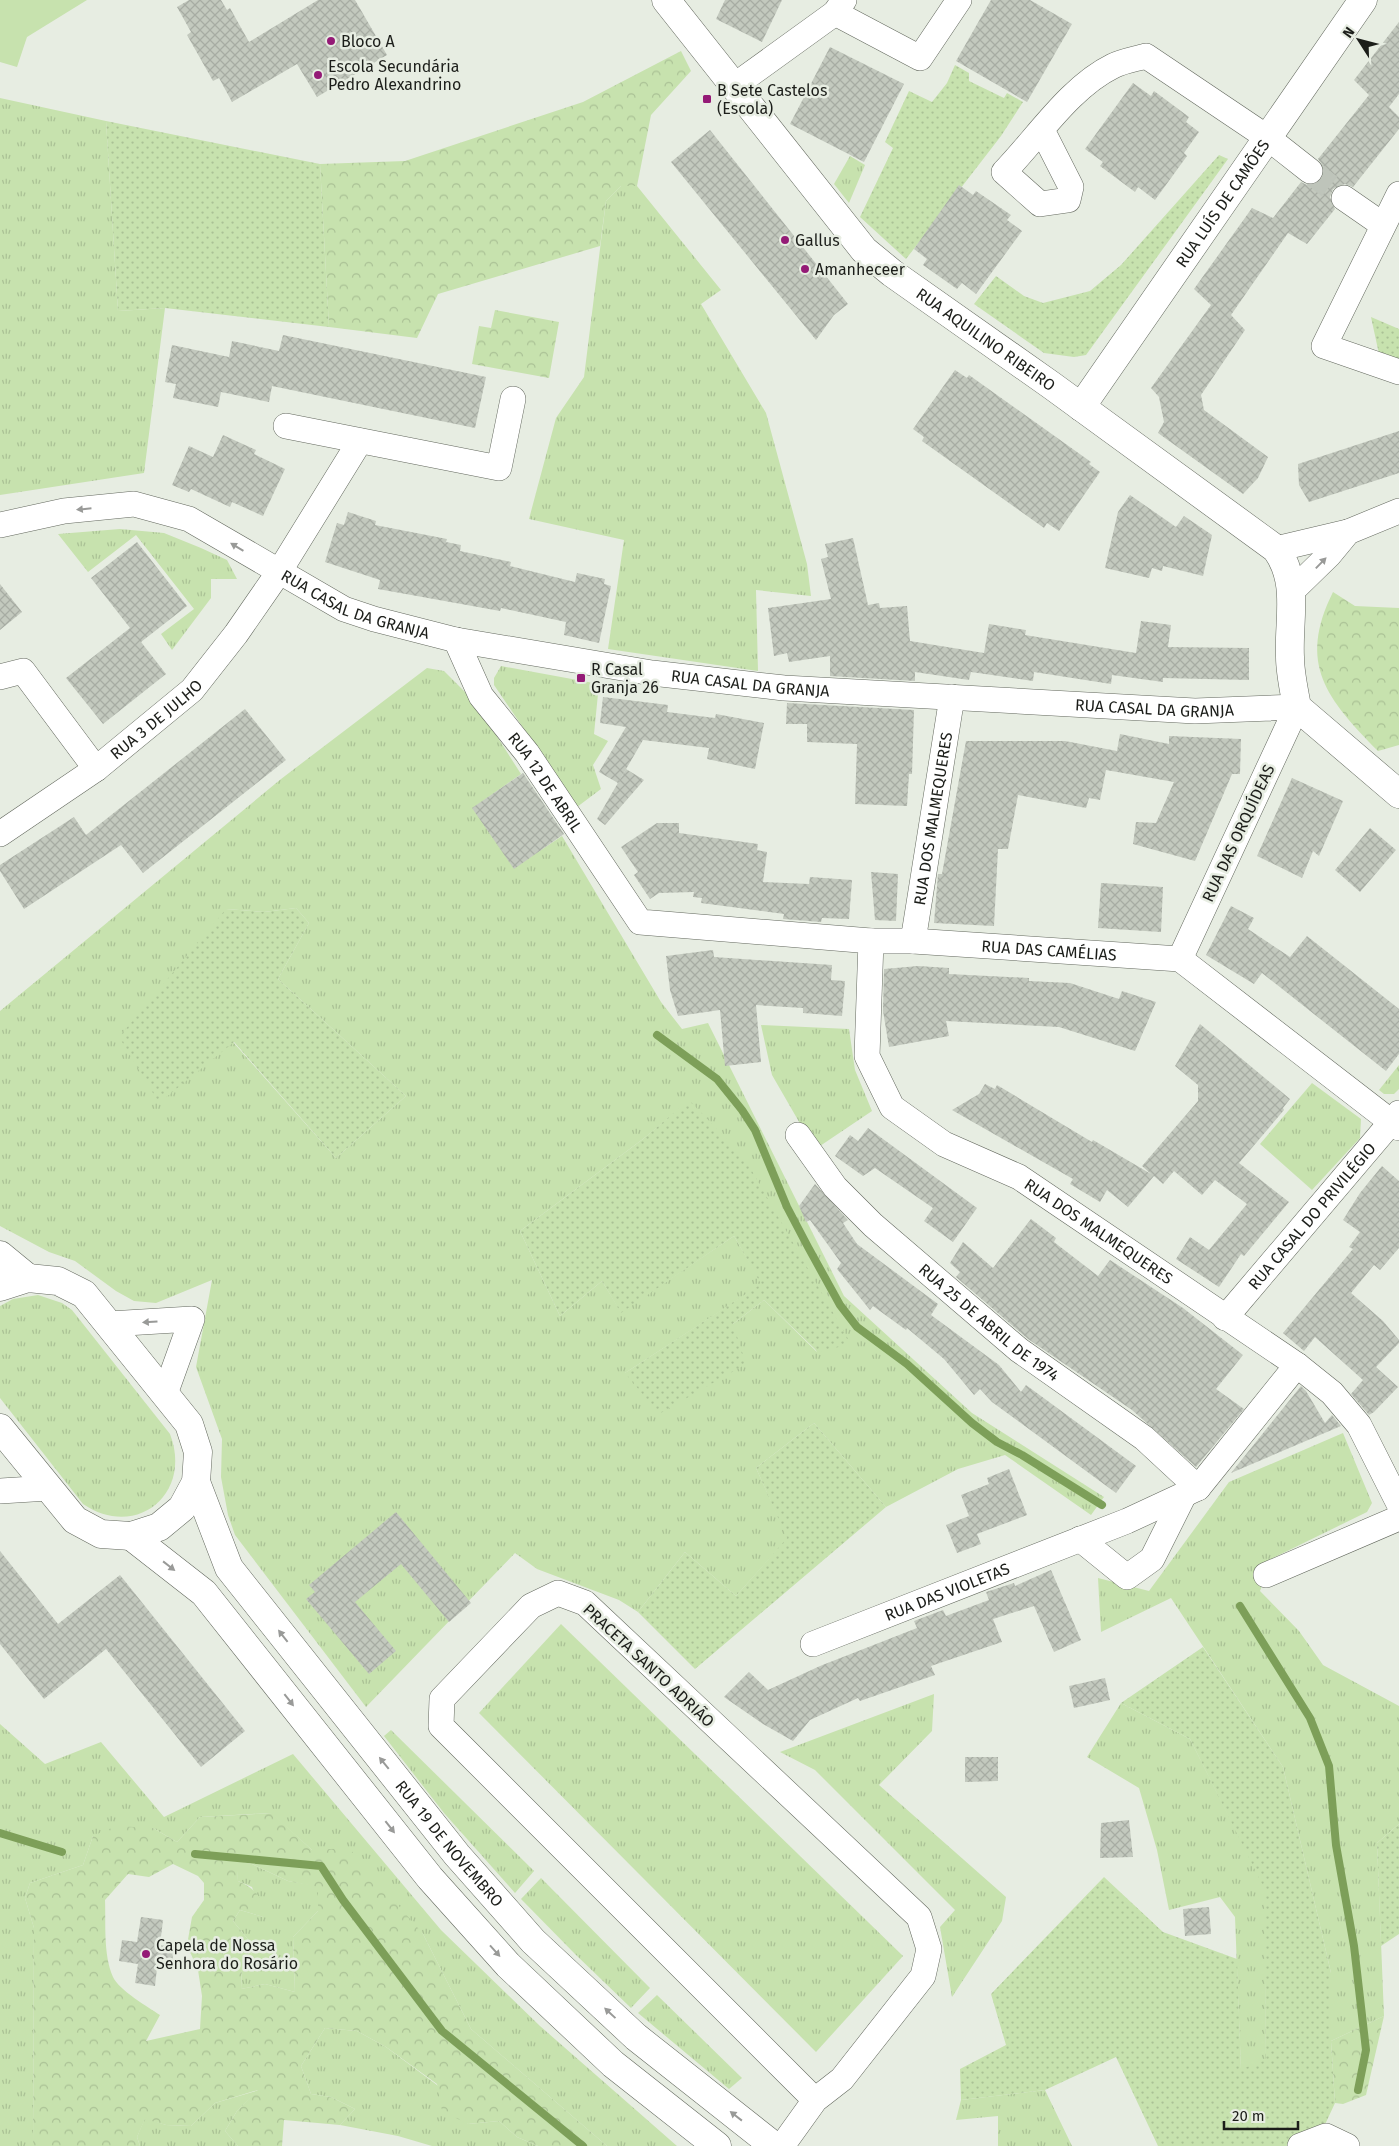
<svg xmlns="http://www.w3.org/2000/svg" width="1399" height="2146" font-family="'Fira Sans',sans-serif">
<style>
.grass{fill:url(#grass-tufts);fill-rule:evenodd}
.forest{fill:url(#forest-crowns);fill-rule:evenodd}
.garden{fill:url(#garden-dots)}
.pitch{fill:#c7e2ae}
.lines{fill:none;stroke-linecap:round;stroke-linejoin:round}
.stream{stroke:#7d9f59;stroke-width:8}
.building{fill:url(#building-cross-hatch)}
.street-tunnel{stroke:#bec4ba;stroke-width:25;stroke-dasharray:25 12;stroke-linecap:butt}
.street-casing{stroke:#63685e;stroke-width:26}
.secondary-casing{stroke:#63685e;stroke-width:29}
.street{stroke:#fff;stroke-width:25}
.secondary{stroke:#fff;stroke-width:28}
.oneway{fill:#999a98}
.poi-dot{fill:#941a76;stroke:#e7ede2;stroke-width:2}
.labels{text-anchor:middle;stroke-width:5;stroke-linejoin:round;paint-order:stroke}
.poi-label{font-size:16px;fill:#1c1e1a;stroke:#e7ede2;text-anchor:start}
.street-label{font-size:16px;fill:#1c1e1a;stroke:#e7ede2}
</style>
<defs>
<pattern id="grass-tufts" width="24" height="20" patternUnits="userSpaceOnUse" patternTransform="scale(1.25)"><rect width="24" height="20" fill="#c7e2ae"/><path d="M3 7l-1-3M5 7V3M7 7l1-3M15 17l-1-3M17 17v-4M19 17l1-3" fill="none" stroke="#aac195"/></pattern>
<pattern id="forest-crowns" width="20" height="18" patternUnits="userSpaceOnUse" patternTransform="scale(1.25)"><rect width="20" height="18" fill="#c7e2ae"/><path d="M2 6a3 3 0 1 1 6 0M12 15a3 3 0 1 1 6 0" fill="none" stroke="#aac195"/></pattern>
<pattern id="garden-dots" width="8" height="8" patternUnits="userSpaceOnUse" patternTransform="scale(1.25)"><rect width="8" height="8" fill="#c7e2ae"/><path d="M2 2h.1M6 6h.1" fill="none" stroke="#aac195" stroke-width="1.8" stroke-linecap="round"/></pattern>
<pattern id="building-cross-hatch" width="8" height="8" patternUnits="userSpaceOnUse" patternTransform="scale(1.25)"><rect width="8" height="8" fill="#c3c9be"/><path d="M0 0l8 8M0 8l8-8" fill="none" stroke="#a7aca3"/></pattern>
</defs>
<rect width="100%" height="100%" fill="#e7ede2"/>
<g class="grass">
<path d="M0,98L106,121L118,311L165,308L144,473L0,495Z"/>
<path d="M850,156L865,165L849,203L834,184Z"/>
<path d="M621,186H637L721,290L701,304L766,413L807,564L811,596L756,590L758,671L608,649L624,540L529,519L556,418L584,377L606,201Z"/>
<path d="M120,529L164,533L201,548L227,560L237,579H211V598L172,650L161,634L194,609L136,535L88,572L58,534Z"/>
<path d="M501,666L599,684L594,734L608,741L593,765L601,789L577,807L494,685V678Z"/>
<path d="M427,668L444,671L475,702L521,774L473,808L514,868L562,836L661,1002L682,1029L708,1023L844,1296L972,1413L1104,1497L1091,1515L1005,1455L958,1469L886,1507L814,1423L756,1468L788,1538L736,1596L685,1552L638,1612L619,1600L537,1569L515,1553L366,1707L235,1535L228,1515L221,1477L222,1439L196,1367L212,1280L156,1303L134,1301L116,1291L75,1261L49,1252L0,1226V1011L281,779ZM296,908L309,923L278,979L406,1096L336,1158L233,1042L226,909L264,912ZM689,1101L817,1352L764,1300L733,1324L625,1373L762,1284L734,1236L621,1312L602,1281L560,1316L520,1231L643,1139Z"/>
<path d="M761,1025L849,1029L855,1070L872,1111L820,1146L802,1127L772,1075Z"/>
<path d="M1399,1065V1089L1394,1094H1384L1379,1090Z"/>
<path d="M1312,1083L1361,1119L1360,1138L1312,1190L1260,1144Z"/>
<path d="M38,1295L62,1303L72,1310L170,1434C193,1494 136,1540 83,1504L0,1398V1306L13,1299Z"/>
<path d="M1343,1433L1372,1503L1367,1512L1273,1558L1260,1591L1299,1631L1323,1665L1399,1706V1824L1377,1843L1384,2016L1331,2041V1973L1283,1767L1171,1598L1101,1632L1098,1578L1149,1591L1229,1482Z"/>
<path d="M561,1624L903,1956L816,2052L479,1713Z"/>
<path d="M934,1694L932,1731L879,1785L1006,1897L1002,1921L952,1997L940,1927L955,1910L815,1770L780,1752Z"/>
<path d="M1121,1703L1190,1739L1265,1888L1266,2061L1241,2070L1235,1917L1220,1897L1169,1910L1157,1850L1139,1788L1087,1757Z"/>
<path d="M0,1724L45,1764L101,1742L164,1817L293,1754L441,1930L540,2026L677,2146H607L471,2029L423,1934L312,1850L271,1813L200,1817L177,1842L153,1828L93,1836L83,1865L30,1883L25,1898L34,1928L33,2146H0Z"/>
<path d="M391,1730L534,1871L515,1893L444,1813L384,1736Z"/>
<path d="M236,1860L252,1864L288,1881L318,1886V1911L293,1937L295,1992L265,1984L241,1989L242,1969L255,1948L233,1921L240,1910L263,1917L252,1887L238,1881Z"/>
<path d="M541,1878L650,1988L631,2008L575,1954L521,1899Z"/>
<path d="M657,1995L742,2078L729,2089L638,2013Z"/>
<path d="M325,2028L357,2031L386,2047L437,2085L468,2124L499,2121L517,2137L538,2146H432L398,2136L340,2125L355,2109L331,2097L311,2094L301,2066Z"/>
<path d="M259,2090L237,2111L225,2131L238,2146H140L137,2137L145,2118L166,2125L191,2126L215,2103Z"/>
<path d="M1045,2090L1072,2146H998V2116L956,2120L961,2100Z"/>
</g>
<g class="forest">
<path d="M681,51L691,71L651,115L637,186H621L606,201L600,246L438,294L417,338L329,327L320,164L405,161L583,102Z"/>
<path d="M495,310L559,322L549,378L472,364L479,326L491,328Z"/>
<path d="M1333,592L1355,606L1399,608V745L1378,751C1327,699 1297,664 1333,592Z"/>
<path d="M272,1813L312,1850L349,1848L423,1934L471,2029L607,2146H538L517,2137L499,2121L468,2124L442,2111L437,2084L386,2047L357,2031L325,2028L301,2066L311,2094L331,2097L355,2109L340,2125L284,2120L282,2146H238L225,2131L237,2111L258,2090L215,2103L191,2126L166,2125L145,2119L137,2137L140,2146H33L34,1928L25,1898L30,1883L83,1865L93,1836L116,1826L153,1828L177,1842L200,1817ZM237,1860L252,1864L288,1881L318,1887V1911L293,1937L295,1992L265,1984L241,1989L242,1969L255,1948L233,1921L240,1910L263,1917C266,1899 253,1887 238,1881ZM173,1864L198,1876L204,1883V1900L192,1917L187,1945L198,1970L202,1996L200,2029L146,2041L160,2015C148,2007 119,1990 113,1977C103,1954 106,1923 105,1900L128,1874L149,1877Z"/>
<path d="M1384,2016L1366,2095L1343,2104L1335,2103L1331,2041Z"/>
</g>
<g class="garden">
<path d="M955,65L969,73V81L1004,98L1007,93L1023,102L1001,136L906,259L860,217L893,148L885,142L909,91L932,102L947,83Z"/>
<path d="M106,121L320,164L329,327L165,308L118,311Z"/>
<path d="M1219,155L1228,159L1086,355L1074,357L1044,353L974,304L996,276L1024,296L1043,303L1090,291L1121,265Z"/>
<path d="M1371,317L1399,329V364L1379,354Z"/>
<path d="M296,908L309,923L278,979L406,1096L336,1158L234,1042L159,1103L119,1037L226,909L264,912Z"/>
<path d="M689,1100L744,1157L851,1344L818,1352L764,1300L733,1324L746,1364L659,1414L625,1373L761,1284L734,1236L621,1313L602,1281L560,1316L520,1231L643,1139Z"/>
<path d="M814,1423L886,1507L695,1669L638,1612L685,1552L736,1596L787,1538L756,1468Z"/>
<path d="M1203,1647L1283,1767L1331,1973V2041L1335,2103L1315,2146H1158L1116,2057L1045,2090L961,2100L960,2069L1006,2045L991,1994L1104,1877L1163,1932L1237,1959L1241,2069L1266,2060L1264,1888L1190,1739L1121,1703Z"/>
<path d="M1399,1824V1934L1381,1946L1377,1843Z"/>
</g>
<path class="pitch" d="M0,0H87L27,37L17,67L0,62Z"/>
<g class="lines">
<g class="stream">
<path d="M657,1035L717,1079L742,1110L755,1130L787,1207L808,1247L840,1305L857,1327L907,1364L972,1423L997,1442L1022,1455L1102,1505"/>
<path d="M1240,1606L1310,1718L1329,1766L1336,1845L1354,1946L1366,2050L1358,2090"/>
<path d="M0,1833L62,1852"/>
<path d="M195,1854L321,1866L343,1900L442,2031L583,2146"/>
</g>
</g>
<g class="building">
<path d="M189,0H221L227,10L230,8L249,42L318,0H355L387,55L317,97L297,64L232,102L219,78L213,81L187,35L191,32L177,7Z"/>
<path d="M725,0H782L762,42L716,19Z"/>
<path d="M991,0H1030L1072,24L1027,102L956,61Z"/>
<path d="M1399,22V94L1389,107L1399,117V129L1353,187L1345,184L1333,189L1330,197L1335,209L1307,244L1288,233L1231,315L1245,330L1201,395L1204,410L1268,457L1258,478L1243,494L1158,433L1164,422L1159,397L1151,388L1211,305L1194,289L1252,208L1273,218L1301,182L1307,185L1315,184L1322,179L1323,166L1318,159L1369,95L1354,80Z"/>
<path d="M830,47L904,84L864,162L790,124Z"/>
<path d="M1133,83L1151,96L1154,91L1189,117L1186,122L1199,132L1184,153L1187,156L1155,200L1138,187L1135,192L1100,166L1103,162L1085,149Z"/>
<path d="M710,130L848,304L834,315L816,340L671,162Z"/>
<path d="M959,185L973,195L976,191L1011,215L1007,220L1022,231L976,294L962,283L957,289L923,265L927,259L914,249Z"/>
<path d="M283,335L486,377L475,428L272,386L269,402L221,392L218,407L173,398L176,384L165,382L172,345L229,357L232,341L279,351Z"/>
<path d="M955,370L967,378L969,375L1091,462L1089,464L1100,472L1059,531L1047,523L1044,528L922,441L924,437L913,429Z"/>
<path d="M1399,431V473L1309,502L1299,485L1298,464Z"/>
<path d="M223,435L256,450L254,454L285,469L263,516L232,502L230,507L191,489L189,492L172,485L189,446L213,457Z"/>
<path d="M1130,495L1176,527L1184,516L1212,535L1203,576L1163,566L1162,571L1152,568L1149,578L1105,568L1118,512Z"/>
<path d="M348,512L376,521L375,525L447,539L446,542L461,545L460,551L511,562L510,566L575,582L577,573L605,579L604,584L611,586L599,643L564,635L566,622L501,608L500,611L378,589L380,580L325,562L337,523L344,525Z"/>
<path d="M853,538L868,605L879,603L880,608L907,606L910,641L984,653L989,624L1026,630L1025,635L1136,653L1141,621L1171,625L1168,647L1249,648V680L1163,678V682L1112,675L1111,684L1034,672L1033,681L971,672L969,680L915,672V681L830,676V656L789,662L787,653L774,656L768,608L831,599L821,559L828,557L825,544Z"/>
<path d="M137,542L187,606L141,642L166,674L103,724L66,678L130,628L91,578Z"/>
<path d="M0,584L22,612L0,630Z"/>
<path d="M603,697L668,705L667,712L715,718L716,714L764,723L755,769L707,759L709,748L643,740L618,783L599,772L626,727L600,723Z"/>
<path d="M787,703L914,710L912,774H909L907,806L855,804L857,744L807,742V724H786Z"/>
<path d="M245,709L286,760L143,873L121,845L24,909L0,871V865L74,817L86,835Z"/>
<path d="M1120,734L1169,744V736L1241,739L1240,774H1232L1195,861L1133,844L1136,822L1156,823L1174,782L1106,770L1100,800L1089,798L1086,808L1018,795L1008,849H998L994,926L934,923L938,874H942L966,741H1065L1117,751Z"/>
<path d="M626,769L644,780L605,825L597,819Z"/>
<path d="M523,773L564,834L514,869L472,808Z"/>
<path d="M1292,778L1343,801L1319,856L1313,851L1302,878L1257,856Z"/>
<path d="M657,823H679V833L758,844L757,850L767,852L763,882L809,884L810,877L852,880L849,919L822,918L821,922L783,919L784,914L701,903L702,898L693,897L694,892L659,893L650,899L634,875L638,872L621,847Z"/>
<path d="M1370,828L1396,850L1360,892L1335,870Z"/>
<path d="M871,872L898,874L896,921L875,920Z"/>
<path d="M1101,883L1163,887L1161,932L1098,928Z"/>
<path d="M1231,906L1254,918L1248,929L1290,957L1307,936L1399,1009V1054L1386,1071L1262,973L1254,984L1206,955Z"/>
<path d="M713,950L714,957L832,965L831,980L845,981L842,1016L803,1013V1008L756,1005L761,1062L725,1066L720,1010L678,1016L670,990L666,956Z"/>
<path d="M918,966L949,968V974L1029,978V981L1070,983L1119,999L1122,991L1156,1002L1135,1051L1059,1027L946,1021L949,1036L889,1047L883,1011L884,969Z"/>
<path d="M1200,1024L1290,1099L1283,1108L1284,1110L1239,1163L1289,1202L1244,1256L1241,1254L1219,1287L1176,1259L1190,1237L1209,1250L1247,1204L1215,1180L1202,1195L1174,1171L1163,1184L1154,1176L1128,1207L1107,1190L1100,1202L1070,1184L1073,1179L952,1110L979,1094L985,1084L995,1089L997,1085L1092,1142L1093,1140L1151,1174L1142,1166L1198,1101V1085L1175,1066Z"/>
<path d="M868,1128L977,1208L953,1242L924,1221L933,1208L875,1168L863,1176L835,1156L850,1135L858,1141Z"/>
<path d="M1382,1166L1399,1181V1248L1380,1270L1374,1265L1351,1293L1383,1321L1399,1340V1343L1376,1367L1398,1387L1374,1412L1369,1415L1351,1394L1363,1380L1315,1337L1304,1351L1283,1333L1353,1249L1349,1247L1360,1232L1343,1220L1360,1193Z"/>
<path d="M815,1184L848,1220L843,1223L857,1244L938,1304L931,1315L999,1365L1021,1392L1026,1385L1136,1466L1116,1493L992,1402L980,1389L974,1395L944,1359L907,1328L906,1330L873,1306L870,1310L837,1269L841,1263L810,1220L806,1222L799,1206Z"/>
<path d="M1031,1219L1056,1238L1054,1242L1098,1276L1110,1260L1183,1308L1243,1355L1216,1389L1244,1409L1196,1467L1132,1410L1028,1339L956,1277L960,1272L950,1263L963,1242L993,1268Z"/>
<path d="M1301,1386L1306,1391L1325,1423L1332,1415L1341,1426L1231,1473Z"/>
<path d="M1009,1469L1027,1515L977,1534L981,1544L957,1553L946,1525L969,1516L961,1495L989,1484L987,1478Z"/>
<path d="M396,1512L471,1603L449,1622L401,1564L355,1602L396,1651L369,1674L306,1599L315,1592L309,1585Z"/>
<path d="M0,1551L58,1624L120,1575L245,1731L201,1767L106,1649L44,1699L0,1644Z"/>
<path d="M1051,1570L1081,1640L1054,1652L1034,1606L993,1619L1002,1642L931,1666L935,1675L860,1701L858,1698L810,1720L793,1741L763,1724L724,1697L749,1672L768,1690L820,1666L917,1628L914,1621L943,1610L946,1616L989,1600L986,1592L1014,1583L1015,1586Z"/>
<path d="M1105,1678L1110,1700L1074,1708L1069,1686Z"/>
<path d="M965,1757H998V1781L965,1782Z"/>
<path d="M1129,1820L1133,1857L1100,1858L1101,1823Z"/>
<path d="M1209,1907L1211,1934L1185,1936L1183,1909Z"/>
<path d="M141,1917L163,1920L160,1945L174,1947L171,1970L157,1968L155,1986L135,1983L138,1964L119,1961L122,1940L137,1942Z"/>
</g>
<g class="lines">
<path class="street-tunnel" d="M1310,171L1344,198"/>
<defs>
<g id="street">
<path d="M835,13L920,58L959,0"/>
<path d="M734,86L835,13L844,0"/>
<path d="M1042,130L1071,187L1068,200L1040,204L1004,172C1037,138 1070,87 1113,66C1123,61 1136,59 1146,56L1268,138L1310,171"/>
<path d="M1399,194L1324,346L1399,372"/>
<path d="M1344,198L1383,225"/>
<path d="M286,426L499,468L513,399"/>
<path id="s1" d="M0,525L64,511L134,504L189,519L344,609L374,619L456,640L652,673L784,688L1195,711L1297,707L1180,959"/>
<path d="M1276,549L1348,532"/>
<path d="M1292,591L1329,555L1348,532L1399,511"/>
<path id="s2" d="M456,640L481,696L527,753L640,922L871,941H913L1180,959L1399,1128"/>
<path d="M0,677L23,671L96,769"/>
<path id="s3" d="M0,834L96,769L192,690L236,634L279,572L360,441"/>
<path id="s4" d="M871,941L867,1056L892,1107L944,1144L1019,1177L1297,1365L1332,1393L1359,1425L1399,1504"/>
<path id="s5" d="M913,941L952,697"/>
<path id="s6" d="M798,1135L835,1187L873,1225L1019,1350L1144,1438L1198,1488"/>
<path id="s7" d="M1225,1318L1399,1113"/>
<path d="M109,1324L192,1319L165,1394"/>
<path d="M0,1491L49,1488"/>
<path d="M1080,1539L1127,1577L1152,1559L1185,1493"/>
<path d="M1266,1575L1399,1518"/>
<path id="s8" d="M813,1644L1127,1521L1198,1488L1297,1365"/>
<path d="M782,2146L815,2100L842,2079L923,1976L929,1949L919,1917L585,1603L558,1593L531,1606L442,1699L441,1726L815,2100"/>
<path d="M1300,2146L1326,2136L1347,2146"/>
</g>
<g id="secondary">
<path id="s9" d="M666,0L864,250L892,273L1051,385L1276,549C1300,582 1288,620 1290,657C1290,673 1294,690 1297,707L1399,794"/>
<path id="s10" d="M1081,407L1363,0"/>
<path d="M0,1255L28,1278"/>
<path d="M0,1287L28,1278L58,1281L84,1294L189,1424L198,1452L196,1482L182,1508L159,1527L131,1536L101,1534L75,1520L0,1428"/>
<path id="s11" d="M196,1482L229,1568L457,1855L533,1941L636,2037L774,2146"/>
<path d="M131,1536L204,1593L430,1878L508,1965L613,2064L717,2146"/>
</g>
</defs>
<use href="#street" class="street-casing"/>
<use href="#secondary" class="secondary-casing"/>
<use href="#street" class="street"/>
<use href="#secondary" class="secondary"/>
</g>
<defs><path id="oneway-solid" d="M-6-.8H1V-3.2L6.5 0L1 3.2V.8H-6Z" transform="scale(1.25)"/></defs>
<g class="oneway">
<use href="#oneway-solid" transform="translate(84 509) rotate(174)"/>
<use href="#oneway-solid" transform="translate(237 547) rotate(-149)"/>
<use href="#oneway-solid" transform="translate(1321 563) rotate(-46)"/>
<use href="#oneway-solid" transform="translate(150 1322) rotate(176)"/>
<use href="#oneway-solid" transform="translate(169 1566) rotate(38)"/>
<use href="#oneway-solid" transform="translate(283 1636) rotate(-128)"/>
<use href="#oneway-solid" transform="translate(289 1700) rotate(52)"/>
<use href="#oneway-solid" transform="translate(384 1763) rotate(-129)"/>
<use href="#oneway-solid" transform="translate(390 1827) rotate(52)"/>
<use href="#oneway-solid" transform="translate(495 1951) rotate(48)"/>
<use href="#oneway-solid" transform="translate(610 2013) rotate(-137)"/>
<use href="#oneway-solid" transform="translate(736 2116) rotate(-142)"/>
</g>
<g class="poi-dot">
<circle cx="331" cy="41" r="5"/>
<circle cx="318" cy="75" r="5"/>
<rect x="702" y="94" width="10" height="10" rx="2.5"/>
<circle cx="785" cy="240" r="5"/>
<circle cx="805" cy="269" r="5"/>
<rect x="576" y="673" width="10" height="10" rx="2.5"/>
<circle cx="146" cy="1954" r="5"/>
</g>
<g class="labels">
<g class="poi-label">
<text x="341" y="47">Bloco A</text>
<text x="328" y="72">Escola Secundária<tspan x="328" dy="18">Pedro Alexandrino</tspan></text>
<text x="717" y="96">B Sete Castelos<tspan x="717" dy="18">(Escola)</tspan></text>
<text x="795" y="246">Gallus</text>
<text x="815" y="275">Amanheceer</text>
<text x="591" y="675">R Casal<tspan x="591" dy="18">Granja 26</tspan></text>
<text x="156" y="1951">Capela de Nossa<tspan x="156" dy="18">Senhora do Rosário</tspan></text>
</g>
<g class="street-label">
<text dy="6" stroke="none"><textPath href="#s10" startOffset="248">RUA LUÍS DE CAMÕES</textPath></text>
<text dy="6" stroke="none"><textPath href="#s9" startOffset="470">RUA AQUILINO RIBEIRO</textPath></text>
<text dy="6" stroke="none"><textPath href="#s1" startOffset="381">RUA CASAL DA GRANJA</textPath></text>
<text dy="6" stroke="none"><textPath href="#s1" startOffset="786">RUA CASAL DA GRANJA</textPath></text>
<text dy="6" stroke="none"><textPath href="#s1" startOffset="1191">RUA CASAL DA GRANJA</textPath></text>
<text dy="6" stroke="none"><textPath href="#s3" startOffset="194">RUA 3 DE JULHO</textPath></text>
<text dy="6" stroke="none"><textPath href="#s2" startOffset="169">RUA 12 DE ABRIL</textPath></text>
<text dy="6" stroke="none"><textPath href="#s5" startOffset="124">RUA DOS MALMEQUERES</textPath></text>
<text transform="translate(1238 833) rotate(-65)" y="6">RUA DAS ORQUÍDEAS</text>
<text dy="6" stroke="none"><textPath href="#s2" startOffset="748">RUA DAS CAMÉLIAS</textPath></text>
<text dy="6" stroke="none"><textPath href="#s7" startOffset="134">RUA CASAL DO PRIVILÉGIO</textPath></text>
<text dy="6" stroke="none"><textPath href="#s4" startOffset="414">RUA DOS MALMEQUERES</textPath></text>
<text dy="6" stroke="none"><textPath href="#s6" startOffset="269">RUA 25 DE ABRIL DE 1974</textPath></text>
<text dy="6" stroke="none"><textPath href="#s8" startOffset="144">RUA DAS VIOLETAS</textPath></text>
<text transform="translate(649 1665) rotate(43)" y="6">PRACETA SANTO ADRIÃO</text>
<text dy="6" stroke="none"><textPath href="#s11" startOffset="445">RUA 19 DE NOVEMBRO</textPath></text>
</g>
</g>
<g transform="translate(1359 40) rotate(306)" stroke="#e7ede2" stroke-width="4" paint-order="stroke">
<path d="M0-4L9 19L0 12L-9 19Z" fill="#1c1e1a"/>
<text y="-8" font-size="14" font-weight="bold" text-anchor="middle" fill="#1c1e1a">N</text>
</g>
<path d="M1224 2121v8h74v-8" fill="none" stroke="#1c1e1a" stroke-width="2.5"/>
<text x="1232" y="2121" font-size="15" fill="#1c1e1a" stroke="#e7ede2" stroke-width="4" paint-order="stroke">20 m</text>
</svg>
